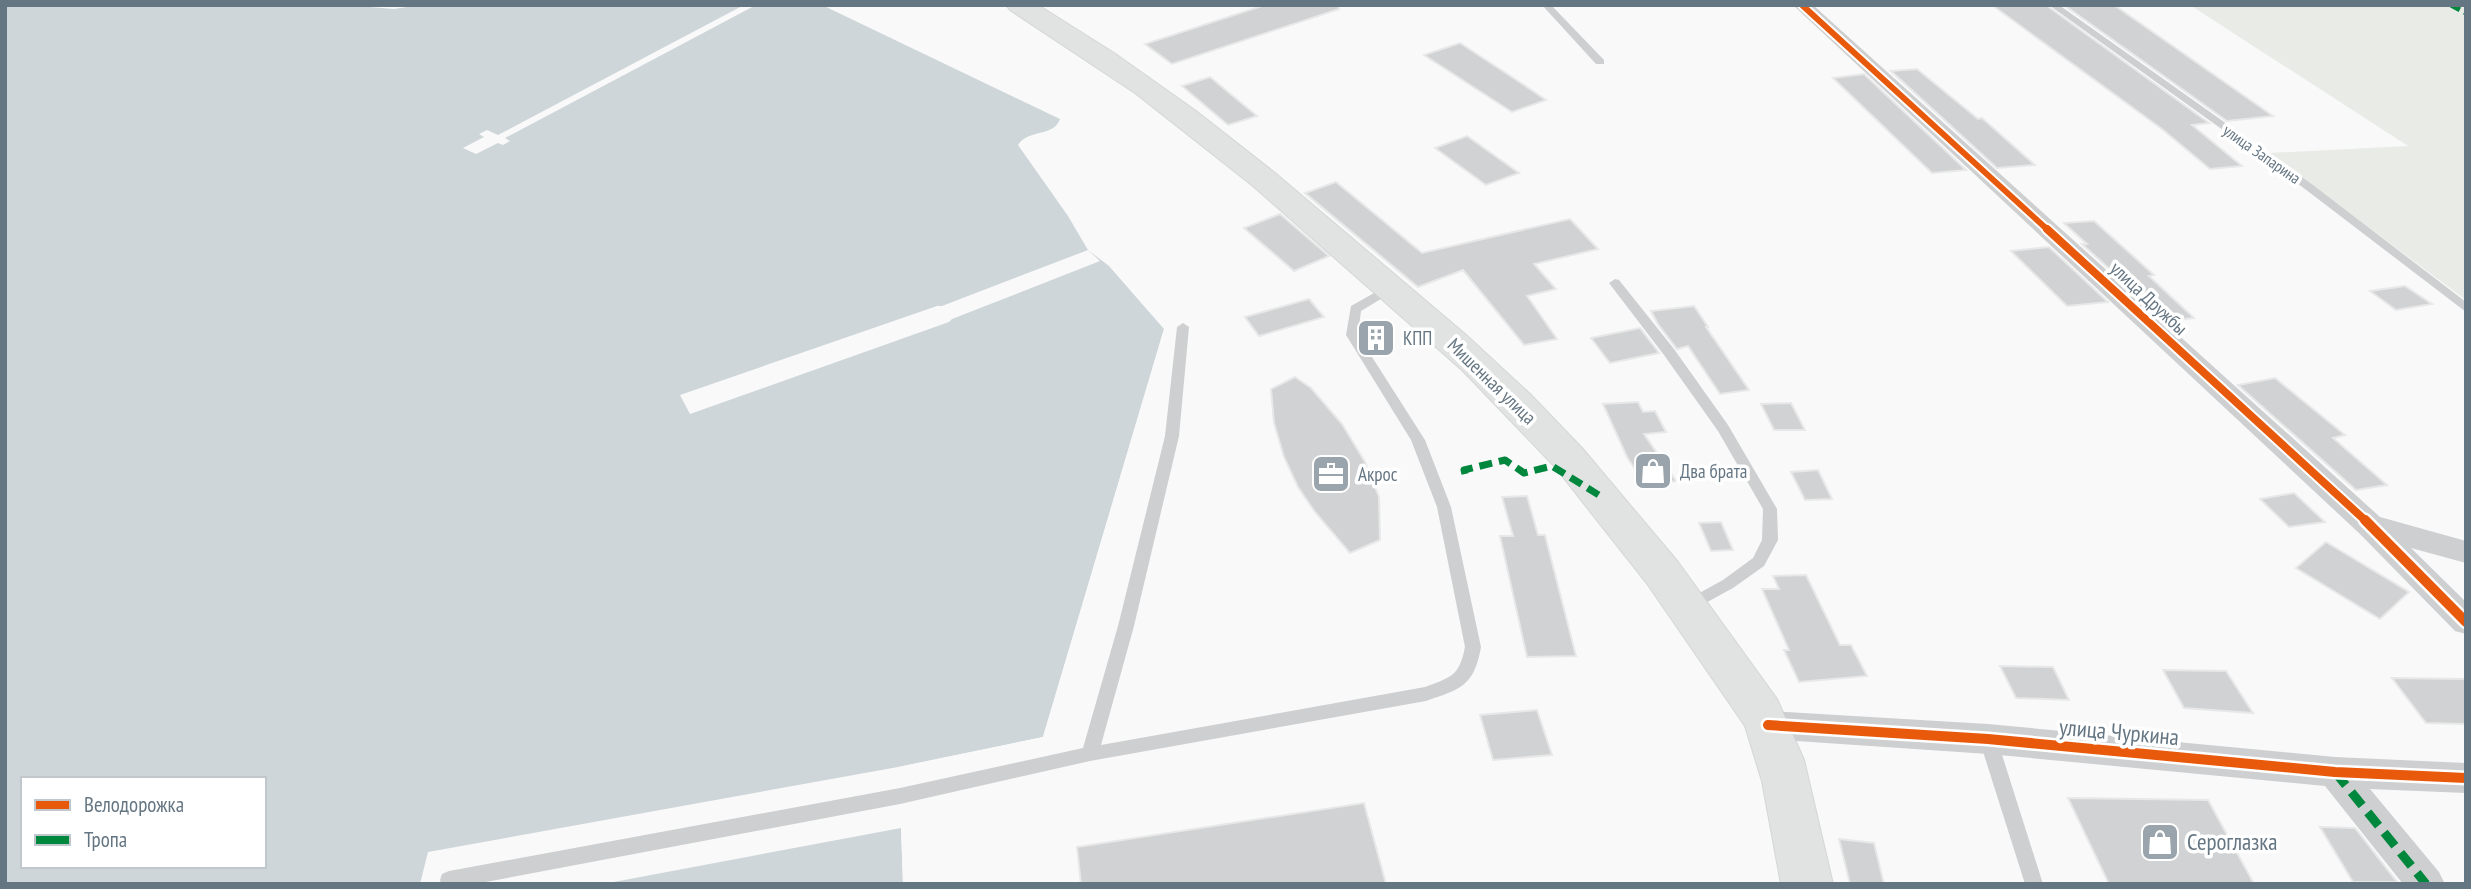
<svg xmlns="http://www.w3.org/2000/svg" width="2471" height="889" font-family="'PT Sans Narrow',sans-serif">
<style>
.green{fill:#e8ebe6}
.water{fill:#ced6d9;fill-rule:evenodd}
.pier{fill:#f9f9f9}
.building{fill:#d0d2d3;stroke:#e8e8e8;stroke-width:2}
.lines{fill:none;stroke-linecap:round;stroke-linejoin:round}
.secondary-casing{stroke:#d5d6d7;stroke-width:2}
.service{fill:#cecfd0;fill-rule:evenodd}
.minor{fill:#cecfd0;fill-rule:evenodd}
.secondary{fill:#e1e2e2;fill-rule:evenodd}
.quiet-far2{stroke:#00873e;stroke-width:5;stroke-dasharray:10 5;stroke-linecap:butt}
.quiet-far1{stroke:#00873e;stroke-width:7;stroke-dasharray:13 7;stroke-linecap:butt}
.quiet{stroke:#00873e;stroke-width:9;stroke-dasharray:17 9;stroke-linecap:butt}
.cycleway-far2-casing{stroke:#fff;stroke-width:10}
.cycleway-far1-casing{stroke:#fff;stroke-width:12}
.cycleway-casing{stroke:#fff;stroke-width:15}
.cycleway-far2{stroke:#e8590c;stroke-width:6}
.cycleway-far1{stroke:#e8590c;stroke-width:8}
.cycleway{stroke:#e8590c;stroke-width:10}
.labels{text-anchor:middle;stroke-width:7;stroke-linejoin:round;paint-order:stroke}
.far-street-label{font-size:16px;fill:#657683;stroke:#fff}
.street-label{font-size:19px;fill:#657683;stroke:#fff}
.poi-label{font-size:19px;fill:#657683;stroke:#fff;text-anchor:start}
.near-street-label{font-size:23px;fill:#657683;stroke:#fff}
.near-poi-label{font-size:23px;fill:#657683;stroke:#fff;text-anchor:start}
</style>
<rect width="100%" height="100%" fill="#f9f9f9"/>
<path class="green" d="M2190,5H2466V300L2269,153L2408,146Z"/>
<path class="water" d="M5,5H345L394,9L420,5H744L498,135L487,130L479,134L484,137L463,148L476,154L498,143L503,145L510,141L505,138L756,5H822L1060,119C1054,137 1028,129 1018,145L1068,216L1088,250L1109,266L1164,329L1043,737L899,767L903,884H5ZM23,779H264V866H23Z"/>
<g class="pier">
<path d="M1088,250L1100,261L952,319L949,322L690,414L680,395L937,306H942Z"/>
<path d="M1168,328L1047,739L1027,746L902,769L906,884H903L901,828L603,884H420L428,852L898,767L1043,737L1164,329Z"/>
</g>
<g class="building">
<path d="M1265,5H1338L1339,9L1172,64L1145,44Z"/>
<path d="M1992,5H2046L2209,123L2192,125L2242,166L2210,169L2162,129Z"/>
<path d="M2064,5H2114L2273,116L2227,121Z"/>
<path d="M1460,43L1524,85L1546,100L1512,112L1424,55Z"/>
<path d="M1917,69L1978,119L1982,118L2035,165L1997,168L1891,71Z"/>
<path d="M1864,74L1966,170L1932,173L1833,78Z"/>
<path d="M1210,77L1257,116L1228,125L1182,86Z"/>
<path d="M1467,136L1519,173L1486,185L1435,148Z"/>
<path d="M1336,182L1422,253L1570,219L1598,249L1534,264L1556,289L1527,296L1557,339L1524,345L1463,270L1418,287L1305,193Z"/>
<path d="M1280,214L1329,256L1294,271L1244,228Z"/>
<path d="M2094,221L2154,275L2149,276L2194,318L2167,321L2082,244H2087L2064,223Z"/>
<path d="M2049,247L2108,302L2067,306L2011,251Z"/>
<path d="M2405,286L2432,304L2396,310L2370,291Z"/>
<path d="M1309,299L1324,317L1259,336L1245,317Z"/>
<path d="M1694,306L1708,327H1706L1749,390L1720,394L1688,346L1677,349L1658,324L1651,311Z"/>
<path d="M1640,328L1659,353L1610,363L1591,338Z"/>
<path d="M1295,377L1311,388L1342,424L1365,462L1379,497L1380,540L1350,553L1315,512L1298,487L1284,457L1274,423L1271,389Z"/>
<path d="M2275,378L2345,435L2333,438L2387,485L2356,490L2238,385Z"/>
<path d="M1638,402L1643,412L1655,411L1666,432L1644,434L1676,481L1646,486L1627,457L1603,404Z"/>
<path d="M1791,403L1805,430H1774L1761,404Z"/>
<path d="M1818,470L1832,499L1805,500L1791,472Z"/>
<path d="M2294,493L2325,522L2289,527L2260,499Z"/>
<path d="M1527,496L1538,535H1545L1576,656L1527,657L1500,536H1513L1502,497Z"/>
<path d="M1721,522L1733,550L1711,551L1699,523Z"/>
<path d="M2326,542L2409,592L2380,619L2296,568Z"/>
<path d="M1806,575L1840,645H1851L1867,676L1799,682L1784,650H1789L1762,589H1779L1773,576Z"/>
<path d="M2000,666L2053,667L2069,700L2016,698Z"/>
<path d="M2163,670L2226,671L2253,713L2184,708Z"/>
<path d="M2392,678L2466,679V724L2426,723Z"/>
<path d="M1537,710L1552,755L1493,760L1480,715Z"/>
<path d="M2068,798L2208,800L2254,884H2109Z"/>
<path d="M1364,803L1386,884H1081L1077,847Z"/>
<path d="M2320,827L2355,828L2397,882H2353Z"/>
<path d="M1839,839L1874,843L1884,884H1850Z"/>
</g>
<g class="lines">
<defs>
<path id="secondary" d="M1006,5H1038L1114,53L1196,111L1275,173L1465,334L1530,394L1582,448L1678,562L1777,699L1804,760L1833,884H1781L1762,781L1745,726L1648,585L1555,467L1462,370L1253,186L1135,93L1010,10Z"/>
</defs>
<use href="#secondary" class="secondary-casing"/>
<g class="service">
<path d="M1542,5H1551L1604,60V64H1596Z"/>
<path d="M2049,5H2059L2313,185L2466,302V312L2305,189Z"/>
<path d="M1615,279L1619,280L1674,349L1728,425L1777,509L1778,540L1764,566L1733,588L1689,612L1683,610L1681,606L1683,602L1723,580L1753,558L1762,540L1763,509L1718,431L1664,355L1609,283Z"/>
<path d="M1390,284L1394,285L1396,288L1394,291L1361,311L1358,335L1425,440L1451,507L1481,647C1474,686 1461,689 1426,701L1090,761L900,804L475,884H441L440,880L442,874L449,871L900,788L1083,748L1118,626L1165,436L1177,327L1183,323L1189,327L1179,436L1134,626L1101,745L1425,687C1451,677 1459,677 1465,647L1437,507L1411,440L1346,335L1351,306Z"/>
<path d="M1988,732L1994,734L1997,739L2043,884H2025L1979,739L1982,734Z"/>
</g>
<g class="minor">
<path d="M1793,5H1813L2380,517L2466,541V563L2411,548L2466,602V634L2455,631L2360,534Z"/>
<path d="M1768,711L1988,724L2335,757L2466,763V793L2370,789L2439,872L2445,884H2403L2325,786L1988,754L1768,739L1756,735L1751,725L1756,715Z"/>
</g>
<use href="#secondary" class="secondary"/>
<path class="quiet-far2" d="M2451,5L2466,13"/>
<path class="quiet-far1" d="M1465,474L1464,470L1505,460L1524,473L1552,466L1602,497"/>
<path class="quiet" d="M2335,772L2426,884"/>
<defs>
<path id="cycleway-far2" d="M1802,5L2049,231"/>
<path id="cycleway-far1" d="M2047,229L2367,522"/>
<g id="cycleway">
<path d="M2365,520L2466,622"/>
<path d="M1768,725L1988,739L2335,772L2466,778"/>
</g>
</defs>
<use href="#cycleway-far2" class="cycleway-far2-casing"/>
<use href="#cycleway-far1" class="cycleway-far1-casing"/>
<use href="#cycleway" class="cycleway-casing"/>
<use href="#cycleway-far2" class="cycleway-far2"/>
<use href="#cycleway-far1" class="cycleway-far1"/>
<use href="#cycleway" class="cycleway"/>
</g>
<defs>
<symbol id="building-square" viewBox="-11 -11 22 22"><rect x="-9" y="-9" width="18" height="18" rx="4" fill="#99a4ac" stroke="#fff"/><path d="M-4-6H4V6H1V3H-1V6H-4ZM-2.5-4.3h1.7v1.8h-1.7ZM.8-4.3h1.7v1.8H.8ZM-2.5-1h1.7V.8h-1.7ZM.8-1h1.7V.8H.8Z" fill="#fff"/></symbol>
<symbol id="shop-square" viewBox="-11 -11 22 22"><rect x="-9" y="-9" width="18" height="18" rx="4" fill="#99a4ac" stroke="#fff"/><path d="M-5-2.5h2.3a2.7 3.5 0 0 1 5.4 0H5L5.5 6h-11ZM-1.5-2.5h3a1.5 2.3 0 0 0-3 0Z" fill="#fff"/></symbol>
<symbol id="office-square" viewBox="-11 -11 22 22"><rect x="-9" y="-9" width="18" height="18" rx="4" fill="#99a4ac" stroke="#fff"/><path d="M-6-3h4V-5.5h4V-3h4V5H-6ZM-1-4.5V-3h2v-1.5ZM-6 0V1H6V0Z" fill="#fff"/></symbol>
</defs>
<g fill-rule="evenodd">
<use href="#building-square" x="1354" y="316" width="44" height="44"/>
<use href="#shop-square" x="1631" y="449" width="44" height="44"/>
<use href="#office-square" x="1309" y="452" width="44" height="44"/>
<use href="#shop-square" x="2138" y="820" width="44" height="44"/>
</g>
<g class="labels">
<g class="far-street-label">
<text transform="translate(2262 154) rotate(35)" y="6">улица Запарина</text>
</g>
<g class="street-label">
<text transform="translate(2149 298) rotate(43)" y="7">улица Дружбы</text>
<text transform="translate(1492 381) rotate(44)" y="7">Мишенная улица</text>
</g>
<g class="poi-label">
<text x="1403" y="345">КПП</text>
<text x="1680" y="478">Два брата</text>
<text x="1358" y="481">Акрос</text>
</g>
<g class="near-street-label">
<text transform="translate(2119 732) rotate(5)" y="8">улица Чуркина</text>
</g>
<g class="near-poi-label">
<text x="2187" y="850">Сероглазка</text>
</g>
</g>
<rect width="2471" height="889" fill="none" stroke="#657683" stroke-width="14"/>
<rect x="21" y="777" width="245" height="91" fill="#ffffff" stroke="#c1c8cd" stroke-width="2"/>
<rect x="35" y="800" width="35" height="10" fill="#e8590c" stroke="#c1c8cd" stroke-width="2"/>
<text x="84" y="812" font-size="21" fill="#657683">Велодорожка</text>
<rect x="35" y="835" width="35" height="10" fill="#00873e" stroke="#c1c8cd" stroke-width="2"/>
<text x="84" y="847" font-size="21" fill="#657683">Тропа</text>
</svg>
